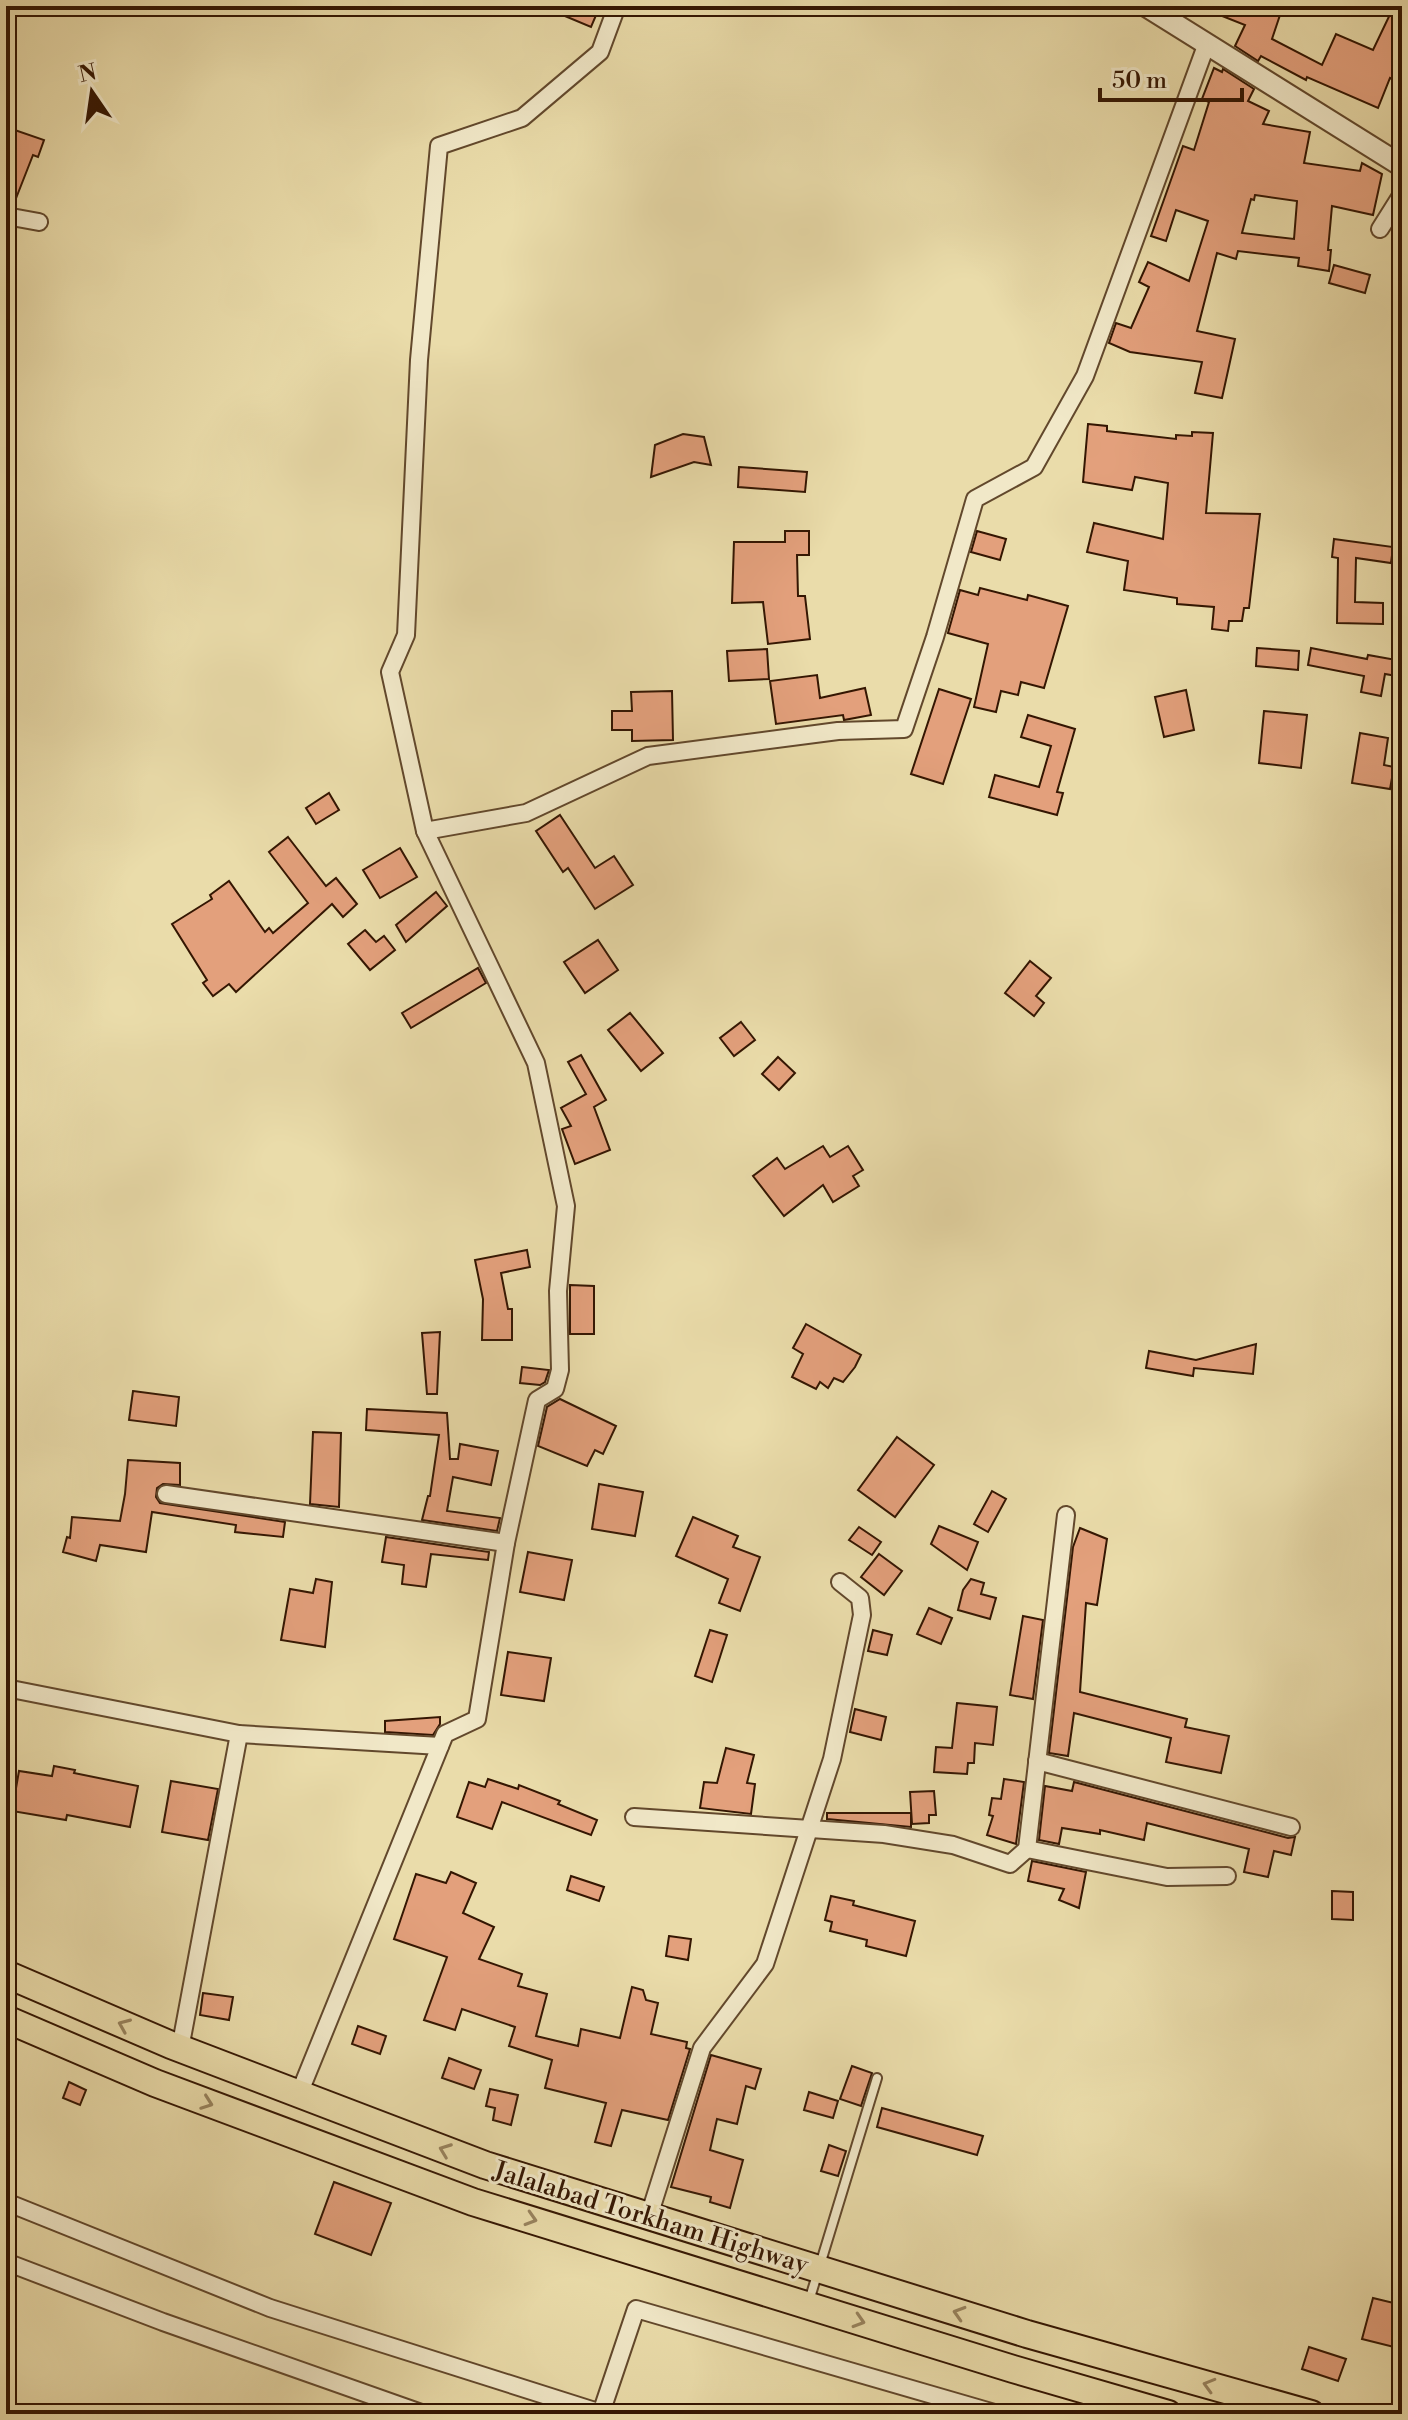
<svg xmlns="http://www.w3.org/2000/svg" width="1408" height="2420" font-family="'Libre Bodoni',serif">
<style>
.building{fill:#e3a07c;stroke:#341602;stroke-width:2;fill-rule:evenodd}
.lines{fill:none;stroke-linecap:round;stroke-linejoin:round}
.service-casing{stroke:#62482c;stroke-width:12}
.minor-casing{stroke:#62482c;stroke-width:20}
.tertiary-casing{stroke:#62482c;stroke-width:24}
.trunk-casing{stroke:#341602;stroke-width:30}
.service{stroke:#f1e8c8;stroke-width:8}
.minor{stroke:#f1e8c8;stroke-width:16}
.tertiary{stroke:#f1e8c8;stroke-width:20}
.trunk{stroke:#eadcaa;stroke-width:26}
.oneway{stroke:#98835e}
.labels{text-anchor:middle;stroke-width:6;stroke-linejoin:round;paint-order:stroke}
.street-label{font-size:26px;fill:#341602;stroke:#f1e8c8}
</style>
<rect width="100%" height="100%" fill="#eadcaa"/>
<filter id="stains"><feTurbulence type="fractalNoise" baseFrequency=".0025" numOctaves="4"/><feColorMatrix values="0 0 0 0 .2 0 0 0 0 .09 0 0 0 0 .02 0 0 0 .5 -.17"/></filter>
<radialGradient id="worn" r=".72"><stop offset=".6" stop-color="#630" stop-opacity="0"/><stop offset="1" stop-color="#630" stop-opacity=".3"/></radialGradient>
<g class="building">
<path d="M541,6H600L591,27Z"/>
<path d="M1197,6H1283L1272,39L1322,65L1336,34L1373,50L1394,6H1402V84L1390,78L1378,108L1307,77L1306,80L1261,56L1258,61L1235,46L1245,25Z"/>
<path d="M1214,68L1222,72L1223,69L1254,89L1248,101L1269,111L1263,124L1310,132L1304,163L1360,171L1362,163L1382,174L1373,215L1332,206L1328,250H1331L1329,271L1298,266L1299,258L1238,251L1236,259L1217,253L1197,331L1235,339L1222,398L1195,393L1202,362L1130,352L1109,343L1116,323L1131,328L1149,287L1139,282L1148,262L1189,281L1208,221L1176,210L1166,241L1151,236L1183,146L1194,150L1209,102L1202,99ZM1255,195L1297,201L1294,239L1242,233L1251,199L1254,200Z"/>
<path d="M6,127L44,140L38,157L33,155L13,206L6,205Z"/>
<path d="M1334,265L1370,275L1365,293L1329,283Z"/>
<path d="M1088,424L1107,426V431L1176,439V435L1192,436V432L1213,433L1206,513L1260,514L1249,608H1244L1242,621H1229L1228,631L1212,629L1214,607L1177,604V598L1124,590L1128,561L1087,552L1094,523L1163,539L1168,483L1135,477L1132,490L1083,482Z"/>
<path d="M683,434L704,437L711,465L694,462L651,477L655,445Z"/>
<path d="M739,467L807,472L805,492L738,487Z"/>
<path d="M785,531H809V555H797L798,596H805L810,639L768,644L763,602L732,603L734,542H785Z"/>
<path d="M977,531L1006,539L1000,560L971,552Z"/>
<path d="M1334,539L1393,547L1391,563L1356,558L1355,602L1383,603V624L1337,623L1338,558L1332,557Z"/>
<path d="M980,588L1027,600L1028,595L1068,606L1044,688L1021,682L1018,695L1001,691L996,712L974,707L988,644L948,633L960,590L978,595Z"/>
<path d="M1257,648L1299,651L1298,670L1256,666Z"/>
<path d="M1311,648L1367,659L1368,655L1402,661V677L1385,674L1381,696L1361,692L1364,676L1308,665Z"/>
<path d="M767,649L769,679L729,681L727,651Z"/>
<path d="M817,675L820,698L865,688L871,715L844,720L843,715L776,724L770,681Z"/>
<path d="M939,689L971,699L943,784L911,774Z"/>
<path d="M1186,690L1194,730L1164,737L1155,697Z"/>
<path d="M672,691L673,740L632,741V730H612V711H632L631,692Z"/>
<path d="M1264,711L1307,715L1301,768L1259,763Z"/>
<path d="M1028,715L1075,729L1057,792L1063,793L1057,815L989,797L995,775L1039,787L1051,746L1021,737Z"/>
<path d="M1360,733L1388,738L1384,765L1394,767L1390,789L1352,783Z"/>
<path d="M329,793L339,810L316,824L306,808Z"/>
<path d="M560,815L595,868L614,856L633,885L595,909L568,868L563,872L536,831Z"/>
<path d="M288,837L326,886L336,878L357,904L343,917L332,904L236,992L229,984L213,996L203,983L207,980L172,924L212,899L210,895L229,881L265,932L269,928L273,933L308,903L269,852Z"/>
<path d="M400,848L417,877L380,898L363,870Z"/>
<path d="M436,892L447,906L406,942L396,925Z"/>
<path d="M365,930L376,942L384,936L395,950L370,970L348,944Z"/>
<path d="M598,940L618,970L585,993L564,962Z"/>
<path d="M1030,961L1051,978L1036,996L1044,1003L1034,1016L1005,993Z"/>
<path d="M478,968L486,983L411,1028L402,1013Z"/>
<path d="M630,1013L663,1053L641,1071L608,1030Z"/>
<path d="M741,1022L755,1040L734,1056L720,1038Z"/>
<path d="M581,1055L606,1100L594,1107L610,1150L575,1164L562,1129L571,1126L561,1108L586,1094L568,1062Z"/>
<path d="M778,1057L795,1073L779,1090L762,1074Z"/>
<path d="M823,1146L830,1157L848,1146L863,1170L853,1176L859,1186L833,1202L823,1185L784,1216L753,1176L777,1158L785,1169Z"/>
<path d="M527,1250L530,1267L501,1273L508,1309H512V1340H482L483,1299L475,1260Z"/>
<path d="M570,1285L594,1286V1334H570Z"/>
<path d="M806,1324L861,1355L855,1367L843,1382L834,1378L828,1388L820,1382L816,1389L792,1377L803,1354L793,1348Z"/>
<path d="M440,1332L437,1394H427L422,1333Z"/>
<path d="M1256,1344L1253,1374L1194,1368L1193,1376L1146,1368L1149,1351L1196,1360Z"/>
<path d="M522,1367L549,1370L545,1382L540,1385L520,1383Z"/>
<path d="M133,1391L179,1397L176,1426L129,1420Z"/>
<path d="M560,1399L616,1426L603,1454L595,1450L587,1466L538,1446L547,1407Z"/>
<path d="M367,1409L447,1413L450,1459H458L460,1444L498,1451L491,1485L453,1477L447,1511L500,1518L497,1531L422,1520L428,1496H430L439,1435L366,1430Z"/>
<path d="M313,1432L341,1433L339,1507L310,1504Z"/>
<path d="M897,1437L934,1465L895,1517L858,1490Z"/>
<path d="M128,1460L180,1463V1485L163,1484L157,1488L156,1497L160,1503L285,1522L283,1537L235,1532L236,1525L152,1512L146,1552L100,1545L96,1561L63,1552L67,1537L70,1538L72,1517L120,1521L125,1494Z"/>
<path d="M599,1484L643,1492L635,1536L592,1529Z"/>
<path d="M992,1491L1006,1499L988,1532L974,1524Z"/>
<path d="M693,1517L738,1536L733,1547L760,1557L740,1611L719,1603L728,1579L676,1556Z"/>
<path d="M939,1526L978,1542L967,1570L931,1544Z"/>
<path d="M859,1527L881,1542L872,1555L849,1540Z"/>
<path d="M1080,1528L1107,1539L1097,1605L1086,1603L1080,1692L1187,1719L1185,1727L1229,1736L1221,1773L1166,1762L1171,1738L1074,1713L1068,1756L1049,1753L1073,1547Z"/>
<path d="M386,1537L489,1552L488,1560L431,1554L426,1587L402,1584L404,1565L382,1562Z"/>
<path d="M528,1552L572,1560L564,1600L520,1592Z"/>
<path d="M879,1554L902,1571L884,1595L861,1577Z"/>
<path d="M316,1579L332,1582L325,1647L281,1640L290,1589L313,1593Z"/>
<path d="M971,1579L984,1583L981,1594L996,1598L990,1619L958,1610L963,1590Z"/>
<path d="M929,1608L952,1618L941,1644L917,1634Z"/>
<path d="M1023,1616L1043,1620L1033,1699L1010,1695Z"/>
<path d="M710,1630L727,1635L712,1682L695,1676Z"/>
<path d="M873,1630L892,1635L887,1655L868,1651Z"/>
<path d="M508,1652L551,1658L544,1701L501,1695Z"/>
<path d="M957,1703L997,1707L993,1745L975,1743L974,1763H968L967,1774L934,1772L936,1747L952,1748Z"/>
<path d="M855,1709L886,1717L881,1740L850,1732Z"/>
<path d="M440,1717V1724L433,1735L385,1732V1721Z"/>
<path d="M726,1748L754,1755L747,1783L755,1784L751,1814L700,1808L704,1782L717,1783Z"/>
<path d="M54,1766L75,1770L74,1773L138,1786L130,1827L67,1815L66,1820L12,1811L19,1771L52,1776Z"/>
<path d="M488,1779L518,1789L519,1785L560,1801L558,1804L597,1820L591,1835L502,1802L492,1829L457,1817L469,1782L485,1787Z"/>
<path d="M1004,1779L1024,1782L1016,1844L987,1835L993,1816L989,1815L992,1798L1001,1799Z"/>
<path d="M171,1781L218,1789L208,1840L162,1832Z"/>
<path d="M1074,1782L1288,1838L1295,1837L1291,1855L1274,1851L1268,1877L1244,1872L1249,1849L1147,1823L1144,1840L1100,1830V1834L1062,1828L1059,1844L1039,1840L1045,1786L1072,1791Z"/>
<path d="M934,1791L936,1815H929V1823L912,1824L910,1792Z"/>
<path d="M827,1813H911V1827L827,1819Z"/>
<path d="M1032,1861L1086,1872L1079,1908L1059,1900L1064,1889L1028,1881Z"/>
<path d="M451,1872L476,1883L463,1913L494,1927L479,1959L522,1974L518,1986L547,1994L536,2036L578,2046L581,2029L620,2038L632,1987L643,1990L646,2000L658,2003L651,2034L687,2042L686,2048L690,2049L668,2120L622,2110L611,2146L595,2142L606,2103L545,2088L552,2060L509,2046L515,2027L462,2009L455,2030L424,2020L447,1957L394,1939L416,1874L446,1883Z"/>
<path d="M571,1876L604,1887L599,1901L567,1890Z"/>
<path d="M1332,1891L1353,1892V1920L1332,1919Z"/>
<path d="M831,1896L854,1901L853,1905L915,1921L906,1956L866,1946L867,1940L830,1931L832,1922L825,1920Z"/>
<path d="M669,1936L691,1939L688,1960L666,1956Z"/>
<path d="M203,1993L233,1997L229,2020L200,2015Z"/>
<path d="M358,2026L386,2036L380,2054L352,2044Z"/>
<path d="M711,2055L761,2069L755,2089L746,2086L737,2124L717,2119L710,2150L743,2160L730,2208L710,2202L711,2197L671,2187Z"/>
<path d="M449,2058L481,2070L474,2089L442,2078Z"/>
<path d="M852,2066L872,2073L861,2106L840,2099Z"/>
<path d="M69,2082L86,2090L80,2105L63,2098Z"/>
<path d="M490,2089L518,2095L511,2125L493,2120L495,2108L486,2106Z"/>
<path d="M809,2092L838,2101L833,2118L804,2110Z"/>
<path d="M882,2108L983,2136L977,2155L877,2127Z"/>
<path d="M829,2145L846,2151L838,2176L821,2171Z"/>
<path d="M334,2182L391,2203L371,2255L315,2234Z"/>
<path d="M1373,2298L1402,2305V2349L1362,2339Z"/>
<path d="M1309,2347L1346,2359L1338,2381L1302,2369Z"/>
</g>
<g class="lines">
<defs>
<path id="service" d="M809,2301L877,2078"/>
<g id="minor">
<path d="M6,216L39,222"/>
<path d="M1380,229L1402,194"/>
<path d="M425,831L390,672L406,635L419,360L439,146L522,118L600,52L617,6"/>
<path d="M166,1494L506,1543"/>
<path d="M6,1688L239,1734L440,1746"/>
<path d="M1037,1761L1291,1827"/>
<path d="M634,1817L884,1834L953,1845L1010,1864L1027,1849L1167,1877L1227,1876"/>
<path d="M1027,1849L1066,1515"/>
<path d="M180,2049L239,1734"/>
<path d="M299,2094L445,1734L477,1719L506,1543L537,1400L555,1389L560,1370L558,1291L566,1206L536,1063L425,831L526,813L648,756L838,731L904,729L935,637L975,499L1034,467L1085,376L1207,43"/>
<path d="M6,2202L270,2308L601,2413L636,2309L998,2414"/>
<path d="M649,2216L702,2048L765,1964L832,1759L862,1615L860,1598L840,1582"/>
<path d="M6,2262L163,2322L424,2414"/>
</g>
<path id="tertiary" d="M1146,6L1402,166"/>
<g id="trunk">
<path d="M6,1974L171,2045L485,2165L1027,2334L1311,2414"/>
<path d="M6,2019L155,2083L473,2202L1013,2369L1168,2414"/>
</g>
</defs>
<use href="#service" class="service-casing"/>
<use href="#minor" class="minor-casing"/>
<use href="#tertiary" class="tertiary-casing"/>
<use href="#trunk" class="trunk-casing"/>
<use href="#service" class="service"/>
<use href="#minor" class="minor"/>
<use href="#tertiary" class="tertiary"/>
<use href="#trunk" class="trunk"/>
</g>
<defs><path id="oneway-chevron" d="M-2-3.5L2.5 0L-2 3.5" fill="none" stroke-width="1.6" stroke-linecap="round" stroke-linejoin="round" transform="scale(2)"/></defs>
<g class="oneway">
<use href="#oneway-chevron" transform="translate(124 2025) rotate(-157)"/>
<use href="#oneway-chevron" transform="translate(207 2103) rotate(20)"/>
<use href="#oneway-chevron" transform="translate(445 2150) rotate(-159)"/>
<use href="#oneway-chevron" transform="translate(531 2219) rotate(17)"/>
<use href="#oneway-chevron" transform="translate(959 2313) rotate(-163)"/>
<use href="#oneway-chevron" transform="translate(859 2321) rotate(17)"/>
<use href="#oneway-chevron" transform="translate(1209 2385) rotate(-164)"/>
</g>
<g class="labels">
<g class="street-label">
<text transform="translate(651 2217) rotate(17)" y="9">Jalalabad Torkham Highway</text>
</g>
</g>
<rect width="1408" height="2420" fill="none" stroke="#eadcaa" stroke-width="32"/>
<rect x="8" y="8" width="1392" height="2404" fill="none" stroke="#341602" stroke-width="4"/>
<rect x="16" y="16" width="1376" height="2388" fill="none" stroke="#341602" stroke-width="2"/>
<g transform="translate(92 92) rotate(347)" stroke="#f1e8c8" stroke-width="6" paint-order="stroke">
<path d="M0-6L14 30L0 20L-14 30Z" fill="#341602"/>
<text y="-12" font-size="22" font-weight="bold" text-anchor="middle" fill="#341602">N</text>
</g>
<path d="M1100 88v12h142v-12" fill="none" stroke="#341602" stroke-width="4"/>
<text x="1112" y="88" font-size="24" fill="#341602" stroke="#f1e8c8" stroke-width="6" paint-order="stroke">50 m</text>
<rect width="100%" height="100%" filter="url(#stains)"/>
<rect width="100%" height="100%" fill="url(#worn)"/>
</svg>
